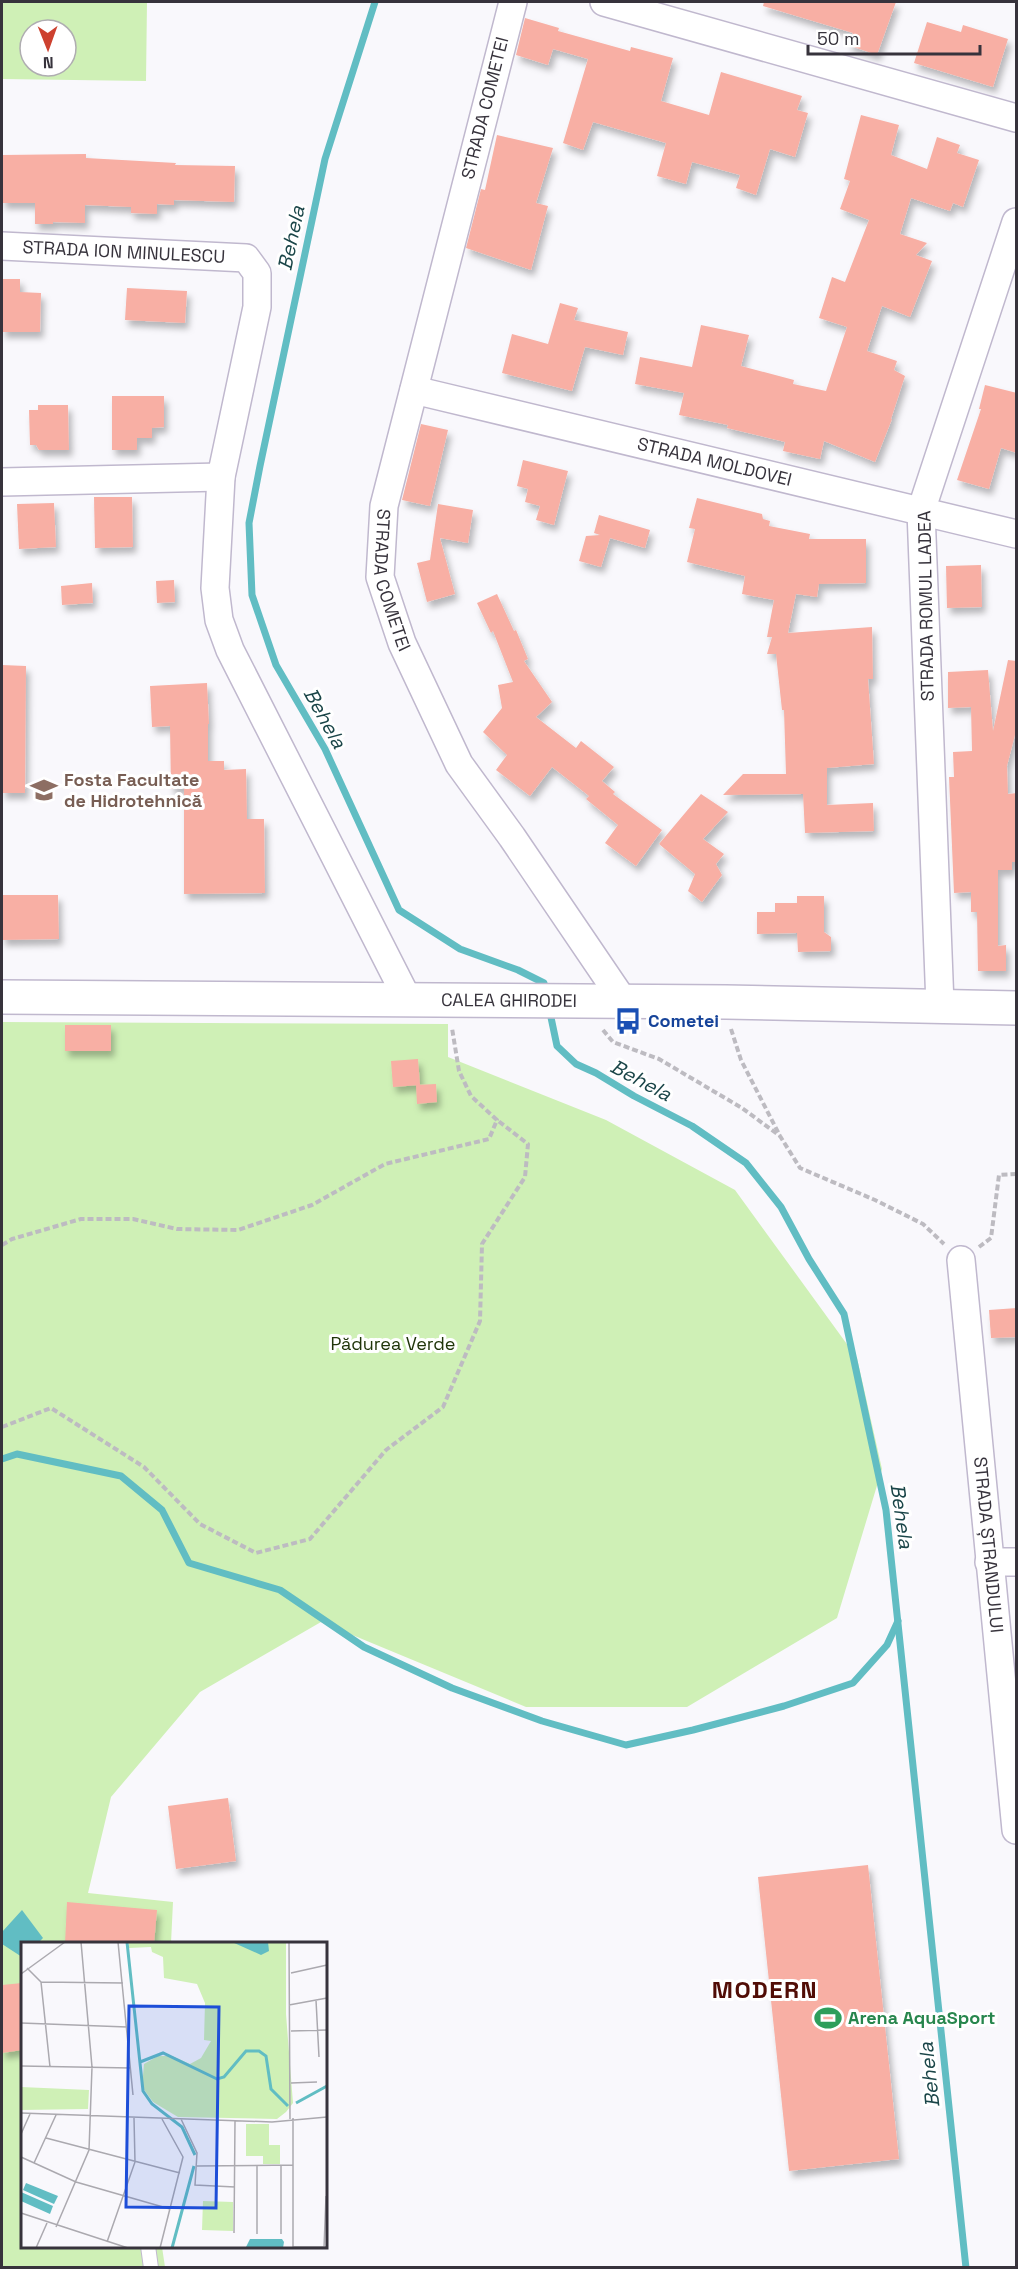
<svg xmlns="http://www.w3.org/2000/svg" width="1018" height="2269" font-family="'Space Grotesk',sans-serif">
<style>
.green{fill:#cff0b6;fill-rule:evenodd}
.water{fill:#61bdc3}
.lines{fill:none;stroke-linecap:round;stroke-linejoin:round}
.stream{stroke:#61bdc3;stroke-width:7}
.building{fill:#f8afa4;filter:url(#shadow)}
.lane-casing{stroke:#c0b8ce;stroke-width:16}
.street-casing{stroke:#c0b8ce;stroke-width:30}
.secondary-casing{stroke:#c0b8ce;stroke-width:36}
.path{stroke:#bdbbc1;stroke-width:4;stroke-dasharray:6 3;stroke-linecap:butt}
.lane{stroke:#fff;stroke-width:14}
.street{stroke:#fff;stroke-width:27}
.secondary{stroke:#fff;stroke-width:33}
.labels{text-anchor:middle;stroke-width:6;stroke-linejoin:round;paint-order:stroke}
.street-label{font-size:18px;fill:#37333c;stroke:#fff}
.education-label{font-size:18px;font-weight:bold;fill:#785e54;stroke:#fff;text-anchor:start}
.transit-label{font-size:18px;font-weight:bold;fill:#164399;stroke:#fff;text-anchor:start}
.park-label{font-size:18px;fill:#20350a;stroke:#fff}
.leisure-label{font-size:18px;font-weight:bold;fill:#27864d;stroke:#fff;text-anchor:start}
.water-label{font-size:20px;font-style:italic;fill:#1a4548;stroke:#fff}
.district-label{font-size:24px;font-weight:bold;letter-spacing:1.5px;fill:#510d06;stroke:#fff}
.inset-river{fill:none;stroke:#61bdc3;stroke-width:3}
.inset-road{fill:none;stroke:#aba9af;stroke-width:1.5}
.view{fill:#1d4ed8;fill-opacity:0.15;stroke:#1d4ed8;stroke-width:3}
.inset-edge{fill:none;stroke:#37333c;stroke-width:3}
</style>
<defs>
<filter id="shadow"><feDropShadow dx="3.5" dy="6" stdDeviation="3" flood-color="#0004"/></filter>
</defs>
<rect width="100%" height="100%" fill="#f9f8fc"/>
<g class="green">
<path d="M2,2H147L146,81L2,79ZM30,30H66V66H30Z"/>
<path d="M2,1022L448,1024V1057L606,1120L735,1190L857,1358L882,1469L837,1618L687,1707H526L321,1622L200,1692L111,1797L88,1893L173,1902L171,1943L22,1944V2246L162,2247L165,2267L2,2268Z"/>
</g>
<path class="water" d="M22,1910L43,1938L38,1943L22,1944V1957L2,1944V1932Z"/>
<g class="lines">
<g class="stream">
<path d="M375,2L325,159L260,466L249,523L252,595L276,665L325,749L399,910L460,949L518,970L544,983L546,992"/>
<path d="M549,1008L557,1046L576,1064L596,1073L634,1096L692,1126L746,1163L781,1207L809,1259L844,1314L886,1510L966,2268"/>
<path d="M2,1459L17,1454L121,1476L162,1510L189,1563L280,1590L364,1647L452,1688L542,1721L626,1745L693,1730L784,1706L853,1683L887,1645L898,1621"/>
</g>
</g>
<g class="building">
<path d="M764,2H896L877,55L848,45L853,33L763,6Z"/>
<path d="M525,18L559,28L558,31L630,51L631,47L673,58L661,101L709,115L721,72L802,96L797,110L808,113L795,157L770,149L756,195L736,188L740,175L692,162L686,184L657,176L666,143L593,122L583,150L563,143L588,59L553,49L548,65L516,55Z"/>
<path d="M927,22L961,32L963,25L1008,39L993,87L914,63Z"/>
<path d="M861,115L899,125L891,155L927,169L937,137L960,145L957,153L979,160L963,207L953,203L950,211L911,198L900,234L927,243L916,255L932,261L910,317L882,306L867,351L897,361L894,370L905,376L891,419H892L875,462L824,441L820,459L783,451L785,442L727,428L728,425L679,415L684,393L635,384L640,357L692,367L701,325L749,335L741,366L794,380L793,384L826,391L847,327L819,318L832,277L845,282L869,220L840,209L850,181L844,179Z"/>
<path d="M497,135L553,148L536,203L548,206L531,270L466,248L481,189L485,190Z"/>
<path d="M86,154V158L176,163L175,165L235,166L234,202L174,200V205L157,204V214L131,213V207L85,205V223L53,222V224H35V203H2V155Z"/>
<path d="M2,279H20V292L41,293L40,332H2Z"/>
<path d="M127,288L187,291L185,323L125,320Z"/>
<path d="M560,303L578,308L574,320L628,332L623,355L585,347L572,391L502,373L512,334L548,344Z"/>
<path d="M985,385L1017,393V453L1001,448L989,489L957,480L981,409H979Z"/>
<path d="M112,396H164V427L152,428V438H137V450H112Z"/>
<path d="M38,405H68L69,450H39L36,445H30L29,410H38Z"/>
<path d="M421,424L448,430L430,506L402,500Z"/>
<path d="M523,460L568,471L554,525L536,520L540,506L525,502L528,489L517,486Z"/>
<path d="M94,497H132L133,547L95,548Z"/>
<path d="M697,498L762,514L763,519L770,521L769,526L810,534L809,539H866V583L819,584L817,597L796,594L788,633L872,627L873,679H868L874,764L827,768V805L873,803L874,831L805,833L803,794L723,795L743,774H786L784,710H782L776,654H767L772,637H767L774,600L742,594L745,576L687,562L695,529L689,528Z"/>
<path d="M54,503L56,547L19,549L17,504Z"/>
<path d="M438,504L473,510L468,543L440,538L455,594L427,602L417,563L430,560Z"/>
<path d="M599,515L650,530L645,548L610,538L601,567L579,561L586,536L600,535L594,533Z"/>
<path d="M981,565L982,607L947,608L946,566Z"/>
<path d="M174,580L175,602L157,603L156,581Z"/>
<path d="M92,583L93,603L62,605L61,586Z"/>
<path d="M497,594L514,631L516,630L528,659L524,661L552,702L536,717L576,748L581,741L614,767L602,781L615,792L613,794L662,830L636,866L605,843L618,825L586,799L589,796L552,767L530,796L496,770L507,755L483,732L502,708L498,685L513,682L493,631L491,633L477,603Z"/>
<path d="M1008,660L1017,661V727L1007,766L1008,794L1017,793V862H1012V870H998V946L1006,945V971H978L977,912H971V892L954,893L949,777H954L953,752L972,751L971,707L948,708V672L988,670L993,731Z"/>
<path d="M2,665L26,666L25,793H2Z"/>
<path d="M207,683L209,724H208V761H224V770L246,769L247,819H264L265,893L184,894V788L171,789L170,726L152,727L150,686Z"/>
<path d="M701,794L728,812L703,839L724,854L716,864L722,875L702,902L688,891L695,874L659,844Z"/>
<path d="M2,895H58L59,939L2,940Z"/>
<path d="M797,896H824V932L831,937V951L798,952L797,933L757,934V912H775V903H797Z"/>
<rect x="65" y="1025" width="46" height="26"/>
<path d="M418,1059L420,1085L393,1087L391,1061Z"/>
<path d="M436,1084L437,1102L417,1104L416,1085Z"/>
<path d="M1017,1308V1337L991,1338L989,1310Z"/>
<path d="M228,1798L236,1861L176,1869L168,1806Z"/>
<path d="M868,1865L899,2159L789,2171L758,1877Z"/>
<path d="M67,1902L157,1910L154,1944H65Z"/>
<path d="M22,1983V2050L2,2053V1985Z"/>
</g>
<g class="lines">
<defs>
<path id="lane" d="M148,2246L151,2268"/>
<g id="street">
<path id="s1" d="M513,2L384,506L380,577L402,643L459,764L512,837L624,1002"/>
<path d="M604,2L1016,118"/>
<path id="s2" d="M2,246L246,258L257,273V307L221,477L215,588L219,620L230,650L408,1000"/>
<path id="s3" d="M414,390L1016,534"/>
<path d="M2,482L221,477"/>
<path d="M940,1005L921,511L1016,222"/>
<path id="s4" d="M961,1260L1016,1830"/>
<path d="M989,1562H1016"/>
</g>
<g id="secondary">
<path id="s5" d="M2,997L726,1002L1016,1008"/>
</g>
</defs>
<use href="#lane" class="lane-casing"/>
<use href="#street" class="street-casing"/>
<use href="#secondary" class="secondary-casing"/>
<g class="path">
<path d="M731,1029L741,1060L780,1136L800,1168L875,1200L923,1224L944,1244"/>
<path d="M603,1030L613,1042L659,1059L742,1108L780,1136"/>
<path d="M2,1245L12,1239L81,1219H133L177,1229L238,1230L312,1205L385,1164L489,1139L497,1120L471,1096L459,1071L452,1028"/>
<path d="M979,1247L991,1238L999,1175L1016,1174"/>
<path d="M2,1427L51,1408L144,1467L200,1524L256,1553L310,1539L386,1450L443,1407L480,1321L482,1244L525,1177L528,1144L497,1120"/>
</g>
<use href="#lane" class="lane"/>
<use href="#street" class="street"/>
<use href="#secondary" class="secondary"/>
</g>
<defs>
<symbol id="university-bare" viewBox="-9 -9 18 18"><path d="M0-5L7-2L0 1L-7-2ZM-4 1L0 2.5L4 1V4Q0 6-4 4Z" fill="#8d6e63" stroke="#fff" stroke-width="2.5" paint-order="stroke"/></symbol>
<symbol id="bus-bare" viewBox="-9 -9 18 18"><path d="M-5-6H5V4H4V6H2V4H-2V6H-4V4H-5ZM-3.5-4V0h7V-4ZM-3.5 1.2v1.5H-2V1.2ZM2 1.2v1.5H3.5V1.2Z" fill="#1a4fb4" stroke="#fff" stroke-width="2.5" paint-order="stroke"/></symbol>
<symbol id="stadium-bare" viewBox="-9 -9 18 18"><path d="M0-5a6.5 5 0 1 0 0 10a6.5 5 0 1 0 0-10ZM-3.5-1.8h7v3.6h-7Z" fill="#2e9e5b" stroke="#fff" stroke-width="2.5" paint-order="stroke"/></symbol>
</defs>
<g fill-rule="evenodd">
<use href="#university-bare" x="25" y="771" width="38" height="38"/>
<use href="#bus-bare" x="609" y="1002" width="38" height="38"/>
<use href="#stadium-bare" x="809" y="1999" width="38" height="38"/>
</g>
<g class="labels">
<g class="street-label">
<text transform="translate(485 108) rotate(-76)" y="6">STRADA COMETEI</text>
<text dy="6" stroke="none"><textPath href="#s2" startOffset="122">STRADA ION MINULESCU</textPath></text>
<text dy="6" stroke="none"><textPath href="#s3" startOffset="309">STRADA MOLDOVEI</textPath></text>
<text dy="6" stroke="none"><textPath href="#s1" startOffset="596">STRADA COMETEI</textPath></text>
<text transform="translate(926 606) rotate(-91)" y="6">STRADA ROMUL LADEA</text>
<text dy="6" stroke="none"><textPath href="#s5" startOffset="507">CALEA GHIRODEI</textPath></text>
<text dy="6" stroke="none"><textPath href="#s4" startOffset="286">STRADA ȘTRANDULUI</textPath></text>
</g>
<g class="education-label">
<text x="64" y="786">Fosta Facultate<tspan x="64" dy="21">de Hidrotehnică</tspan></text>
</g>
<g class="transit-label">
<text x="648" y="1027">Cometei</text>
</g>
<g class="park-label">
<text x="393" y="1350">Pădurea Verde</text>
</g>
<g class="leisure-label">
<text x="848" y="2024">Arena AquaSport</text>
</g>
<g class="water-label">
<text transform="translate(291 238) rotate(-78)" y="7">Behela</text>
<text transform="translate(325 718) rotate(61)" y="7">Behela</text>
<text transform="translate(641 1080) rotate(28)" y="7">Behela</text>
<text transform="translate(902 1516) rotate(82)" y="7">Behela</text>
<text transform="translate(929 2075) rotate(-96)" y="7">Behela</text>
</g>
<g class="district-label">
<text x="765" y="1998">MODERN</text>
</g>
</g>
<g transform="translate(21 1942)">
<rect width="306" height="306" fill="#f9f8fc"/>
<path d="M108,0H265V72L272,161L265,170L256,177L157,175L132,160L121,145L123,122L137,114H151L169,122L180,116L190,99L183,98L184,61L176,42L143,36L142,15L131,10L130,5L108,6ZM0,145L68,148L67,167L0,168ZM225,182H248V203H259V222H242V214H225ZM182,259L212,260V289L181,288Z" fill="#cff0b6"/>
<path d="M211,0H247L248,9L240,13ZM5,241L37,254L33,262L2,248ZM0,250L32,264L29,272L0,259ZM229,297H261L263,300L262,306L225,305Z" fill="#61bdc3"/>
<path class="inset-river" d="M106,0L122,149L131,162L161,185L174,213M119,120L142,111L196,137L203,135L225,109H238L245,114L250,147L267,164M275,161L306,144M151,306L173,224"/>
<path class="inset-road" d="M97,0L112,153M268,0L269,177M6,26L20,40M270,31L306,23M0,32L44,0M20,40L29,125M20,40L102,41M295,58L298,115M268,63L306,56M0,81L106,85M270,89L306,88M0,124L110,126M270,141L296,140M0,171L251,180L306,175M160,177L176,211L174,243L214,245M0,192L9,172M25,196L159,231M0,215L55,240L149,267M13,221L35,173M176,224L272,223M0,271L107,306M35,285L68,208L71,125L60,0M213,291L214,179M236,292V223M260,292V223M86,300L114,220L113,176M272,305H305M15,306L26,281M139,306L162,215L141,177M272,306V176M303,306L305,254"/>
<path class="view" d="M108,64L198,65L195,266L105,265Z"/>
<rect width="306" height="306" class="inset-edge"/>
</g>
<rect width="1018" height="2269" fill="none" stroke="#37333c" stroke-width="6"/>
<g transform="translate(48 48) rotate(179)"><circle r="28" fill="#ffffff" stroke="#afadb1" stroke-width="1.5"/>
<path d="M0-4.5L10 22L0 15L-10 22Z" fill="#cd412f"/>
<text y="-9" font-size="16" font-weight="bold" text-anchor="middle" fill="#37333c">N</text>
</g>
<path d="M808 45v9h172v-9" fill="none" stroke="#37333c" stroke-width="3"/>
<text x="817" y="45" font-size="18" fill="#37333c" stroke="#ffffff" stroke-width="4.5" paint-order="stroke">50 m</text>
</svg>
